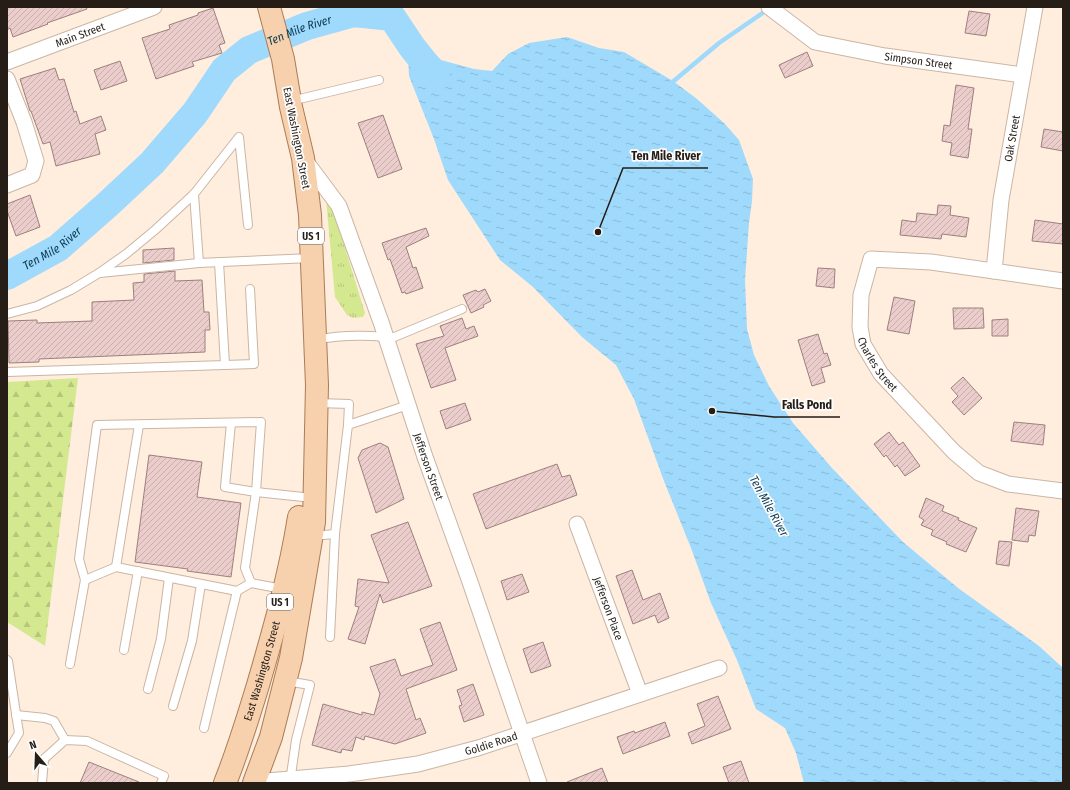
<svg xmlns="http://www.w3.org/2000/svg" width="1070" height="790" font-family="'Fira Sans Condensed',sans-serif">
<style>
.grass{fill:url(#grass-tufts)}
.forest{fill:url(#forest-firs)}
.water{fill:url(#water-ripples)}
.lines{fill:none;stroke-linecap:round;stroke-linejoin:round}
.stream{stroke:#9fd9fb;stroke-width:4.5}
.river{stroke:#9fd9fb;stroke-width:28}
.building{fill:url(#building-hatch);stroke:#9c807e}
.lane-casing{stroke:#cab6a4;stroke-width:10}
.street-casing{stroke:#cab6a4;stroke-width:17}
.primary-casing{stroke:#aa7d56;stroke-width:24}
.lane{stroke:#fff;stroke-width:8}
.street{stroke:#fff;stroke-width:15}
.primary{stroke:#f7d0ae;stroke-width:22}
.labels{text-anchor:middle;stroke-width:3.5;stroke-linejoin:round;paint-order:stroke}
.shield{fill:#fefefe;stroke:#66605c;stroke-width:1}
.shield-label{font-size:10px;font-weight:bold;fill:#251d16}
.street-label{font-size:11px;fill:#251d16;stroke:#fefefe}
.water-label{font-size:12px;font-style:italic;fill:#0c3b51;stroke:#fefefe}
.leader{fill:none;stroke:#251d16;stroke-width:1.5}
.callout-dot{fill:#251d16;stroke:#fefefe;stroke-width:1.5}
.callout-label{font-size:12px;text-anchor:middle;font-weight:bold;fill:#251d16;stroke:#fefefe;stroke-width:3.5;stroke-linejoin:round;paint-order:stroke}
</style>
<defs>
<pattern id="grass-tufts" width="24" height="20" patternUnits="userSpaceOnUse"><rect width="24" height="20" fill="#d4e890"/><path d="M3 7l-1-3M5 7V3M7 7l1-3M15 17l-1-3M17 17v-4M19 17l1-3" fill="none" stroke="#b6c77b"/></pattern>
<pattern id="forest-firs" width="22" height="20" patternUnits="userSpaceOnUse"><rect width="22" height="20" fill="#d4e890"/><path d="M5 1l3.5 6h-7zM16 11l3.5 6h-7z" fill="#b6c77b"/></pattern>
<pattern id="water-ripples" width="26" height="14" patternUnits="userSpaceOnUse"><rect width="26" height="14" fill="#9fd9fb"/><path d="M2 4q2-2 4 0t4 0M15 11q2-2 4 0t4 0" fill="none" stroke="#89bad6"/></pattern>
<pattern id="building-hatch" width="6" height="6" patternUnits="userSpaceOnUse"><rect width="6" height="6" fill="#ebcdcb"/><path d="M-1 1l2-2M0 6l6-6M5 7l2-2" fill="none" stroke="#c9b0ae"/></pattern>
</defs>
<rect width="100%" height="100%" fill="#ffedde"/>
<path class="grass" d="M326,199H330L365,313L363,317L353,318L347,315L335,297Z"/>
<path class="forest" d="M78,378L45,646L7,622V382Z"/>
<path class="water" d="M567,37L599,48L624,52L673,81L697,99L724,123L739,140L753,179L752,201L749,223L745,280L747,329L754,355L769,386L793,423L832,468L903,542L958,588L1039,646L1063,668V783H804L796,753L785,728L756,709L737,660L711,603L691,548L664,481L634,399L616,365L582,337L533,287L500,260L448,180L434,139L409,76L408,53L412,47L421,40L441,60L474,69L492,71L508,54L529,43Z"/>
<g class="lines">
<path class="stream" d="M669,85L719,43L764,12"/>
<path class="river" id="s1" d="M7,276L58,248L107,205L152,163L195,113L224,70L249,50L307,26L354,13L392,17L412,47L436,77"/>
</g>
<g class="building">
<path d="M7,7H86L87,9L47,23L48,24L13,37L10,28L7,30Z"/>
<path d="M213,8L225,43L219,45L222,53L192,62L194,66L156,79L142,38L170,29L169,25L198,15V13Z"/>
<path d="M969,11L990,14L986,36L965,33Z"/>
<path d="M807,52L813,66L785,78L779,65Z"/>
<path d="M120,61L127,81L101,90L94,70Z"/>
<path d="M55,68L59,80L64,79L74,112L76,111L80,124L101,116L106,130L95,134L100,154L56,166L50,142L43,144L31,111H30L20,79Z"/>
<path d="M956,85L974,88L968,129H972L968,158L950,155L952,143L942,141L944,125L950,126Z"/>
<path d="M383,115L402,169L378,178L358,123Z"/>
<path d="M1044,129L1063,132V151L1041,147Z"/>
<path d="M30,195L40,227L16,236L7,211V204Z"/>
<path d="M938,205L951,206L950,215L969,218L966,237L942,234L941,239L900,235L902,220L916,222L917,213L937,215Z"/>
<path d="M1035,220L1063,224V244L1032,241Z"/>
<path d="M426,228L429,236L406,247L413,268L416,267L423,288L406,294L405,292L402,293L390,259L388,260L382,243Z"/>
<path d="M174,248V260L143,263V250Z"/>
<path d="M818,268L835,269L834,288L816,286Z"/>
<path d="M175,271V281L202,280L204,312H209L210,330H205V352L39,359V362L9,363L8,321L37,320V323L92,321V302L134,300L133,283L144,282V274Z"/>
<path d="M485,289L491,301L483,305L484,307L471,313L463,295L476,290L478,292Z"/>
<path d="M894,297L915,301L909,334L887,330Z"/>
<path d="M953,308H983L984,328L954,329Z"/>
<path d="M462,318L466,329L474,326L478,336L445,348L456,380L431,388L416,344L444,336L440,326Z"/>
<path d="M1008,319V336H992V320Z"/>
<path d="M818,334L824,354L827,353L831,365L821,368L825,382L812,386L798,340Z"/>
<path d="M963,377L982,398L964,415L952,402L958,396L951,388Z"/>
<path d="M465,403L471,420L446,429L440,411Z"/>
<path d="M1014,422L1045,425L1043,445L1011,441Z"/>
<path d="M889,432L899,445L903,442L920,466L905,476L897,465L895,467L886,455L884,457L874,444Z"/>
<path d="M380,443L388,447L404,499L376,513L358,458L362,450Z"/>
<path d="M149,455L202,462L197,497L241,503L231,577L187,571L188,569L135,562Z"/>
<path d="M557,464L562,477L570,475L577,495L486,529L473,494Z"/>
<path d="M926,498L944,506L942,511L959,518L958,520L977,528L966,552L946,544L947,542L931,535L933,530L921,525L924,520L919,517Z"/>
<path d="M1016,508L1039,511L1035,536L1029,535L1028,542L1012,540Z"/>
<path d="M408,522L432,586L383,603L380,594L365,644L348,639L359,607L355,606L358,579L389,583L371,535Z"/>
<path d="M999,541L1012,542L1009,566L996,564Z"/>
<path d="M632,570L643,600L660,593L669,618L658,623L655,615L633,624L616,576Z"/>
<path d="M522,574L529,592L507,600L501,581Z"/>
<path d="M440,622L457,670L406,689L416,720L420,718L426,733L395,744L365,736L364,740L356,737L352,751L342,749L341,753L312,745L323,704L362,715V712L374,715L380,694L370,667L395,659L401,676L433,665L420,629Z"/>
<path d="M543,642L551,666L531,673L523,649Z"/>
<path d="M473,684L484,715L464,722L459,706L462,705L457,690Z"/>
<path d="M718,696L731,729L692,744L688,733L705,726L697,704Z"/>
<path d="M665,722L670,736L623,754L617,737L634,731L635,733Z"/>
<path d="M741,761L749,783H729L723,767Z"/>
<path d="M89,762L139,782V783H80Z"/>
<path d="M602,768L608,783H567V782Z"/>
</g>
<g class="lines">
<defs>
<g id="lane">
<path d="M291,101L379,80"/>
<path d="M194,194L199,263L311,258"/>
<path d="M100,273L199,263"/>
<path d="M7,314L37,306L71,290L99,273L126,254L155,230L194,194L239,137L248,225"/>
<path d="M316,340C339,335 362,335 386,337"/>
<path d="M387,340L462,309"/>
<path d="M225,365L254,364L250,289"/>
<path d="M7,372L225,365L219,262"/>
<path d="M318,403L349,404L348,425"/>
<path d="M231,423L225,487L256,492L303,497"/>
<path d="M335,534L348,425L408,405"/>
<path d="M312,536L335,534L330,637"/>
<path d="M116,567L139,425"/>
<path d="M85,580L116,567L237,591L251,583L283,589"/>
<path d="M124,650L138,571"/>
<path d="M7,660L8,661L19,733L7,753"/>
<path d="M70,664L85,580L79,559L97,425L261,422L256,492L245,568L251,583"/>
<path d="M286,681L310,685L296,740L290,782"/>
<path d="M148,689L161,639L169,578"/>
<path d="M173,706L192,641L201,584"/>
<path d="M16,715L45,718L54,721L65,740"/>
<path d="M204,728L237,591"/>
<path d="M42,783L44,759L65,740L87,741L164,776L161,783"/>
</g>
<g id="street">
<path id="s2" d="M769,7L815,42L885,56L1022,75"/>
<path id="s3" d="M7,62L154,7"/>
<path d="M7,79L24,122L36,161L32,175L7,185"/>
<path id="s4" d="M304,159L339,206L381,322L425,457L469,579L539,783"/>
<path id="s5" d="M994,271L1001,200L1035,7"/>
<path id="s6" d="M1063,281L931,262L871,259L861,295L860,327L863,344L881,374L954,452L979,473L1008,484L1063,491"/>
<path id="s7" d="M577,524L640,694"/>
<path id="s8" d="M255,782L349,774L418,764L478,748L719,668"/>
</g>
<g id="primary">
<path id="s9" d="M225,783C238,751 248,718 258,685C274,630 290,574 299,517"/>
<path d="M254,783L271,737L291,658L314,522L317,385L310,215L303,158L291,107L283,59L269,7"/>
</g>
</defs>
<use href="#lane" class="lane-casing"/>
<use href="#street" class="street-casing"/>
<use href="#primary" class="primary-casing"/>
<use href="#lane" class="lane"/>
<use href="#street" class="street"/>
<use href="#primary" class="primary"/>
</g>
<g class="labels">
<g class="shield">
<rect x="298" y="228" width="26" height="16" rx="3"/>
<rect x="267" y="594" width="26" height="16" rx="3"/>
</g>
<g class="shield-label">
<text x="311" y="240">US 1</text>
<text x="280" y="606">US 1</text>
</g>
<g class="street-label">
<text dy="4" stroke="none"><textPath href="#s3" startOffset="78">Main Street</textPath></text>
<text dy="4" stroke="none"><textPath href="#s2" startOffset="163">Simpson Street</textPath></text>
<text transform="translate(297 138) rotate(79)" y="4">East Washington Street</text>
<text dy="4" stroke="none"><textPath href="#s5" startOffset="134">Oak Street</textPath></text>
<text dy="4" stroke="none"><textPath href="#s6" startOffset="305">Charles Street</textPath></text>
<text dy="4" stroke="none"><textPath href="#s4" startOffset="334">Jefferson Street</textPath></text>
<text dy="4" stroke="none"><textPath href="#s7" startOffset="90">Jefferson Place</textPath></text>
<text dy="4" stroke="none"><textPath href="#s9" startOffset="118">East Washington Street</textPath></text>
<text dy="4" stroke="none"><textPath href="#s8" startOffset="240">Goldie Road</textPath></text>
</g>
<g class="water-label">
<text dy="4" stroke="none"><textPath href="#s1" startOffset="389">Ten Mile River</textPath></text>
<text dy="4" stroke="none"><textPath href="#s1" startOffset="53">Ten Mile River</textPath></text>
<text transform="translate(769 506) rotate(61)" y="4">Ten Mile River</text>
</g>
</g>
<path class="leader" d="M598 232L623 168H708M712 411L774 417H840"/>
<g class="callout-dot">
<circle cx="598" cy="232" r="4"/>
<circle cx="712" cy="411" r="4"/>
</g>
<g class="callout-label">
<text x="666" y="160">Ten Mile River</text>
<text x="807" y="409">Falls Pond</text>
</g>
<rect width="1070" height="790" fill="none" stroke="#251d16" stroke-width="16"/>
<g transform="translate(36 754) rotate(341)" stroke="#fefefe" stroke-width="3" paint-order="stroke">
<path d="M0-3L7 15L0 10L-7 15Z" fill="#251d16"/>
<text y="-6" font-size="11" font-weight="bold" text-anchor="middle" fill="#251d16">N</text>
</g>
</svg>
